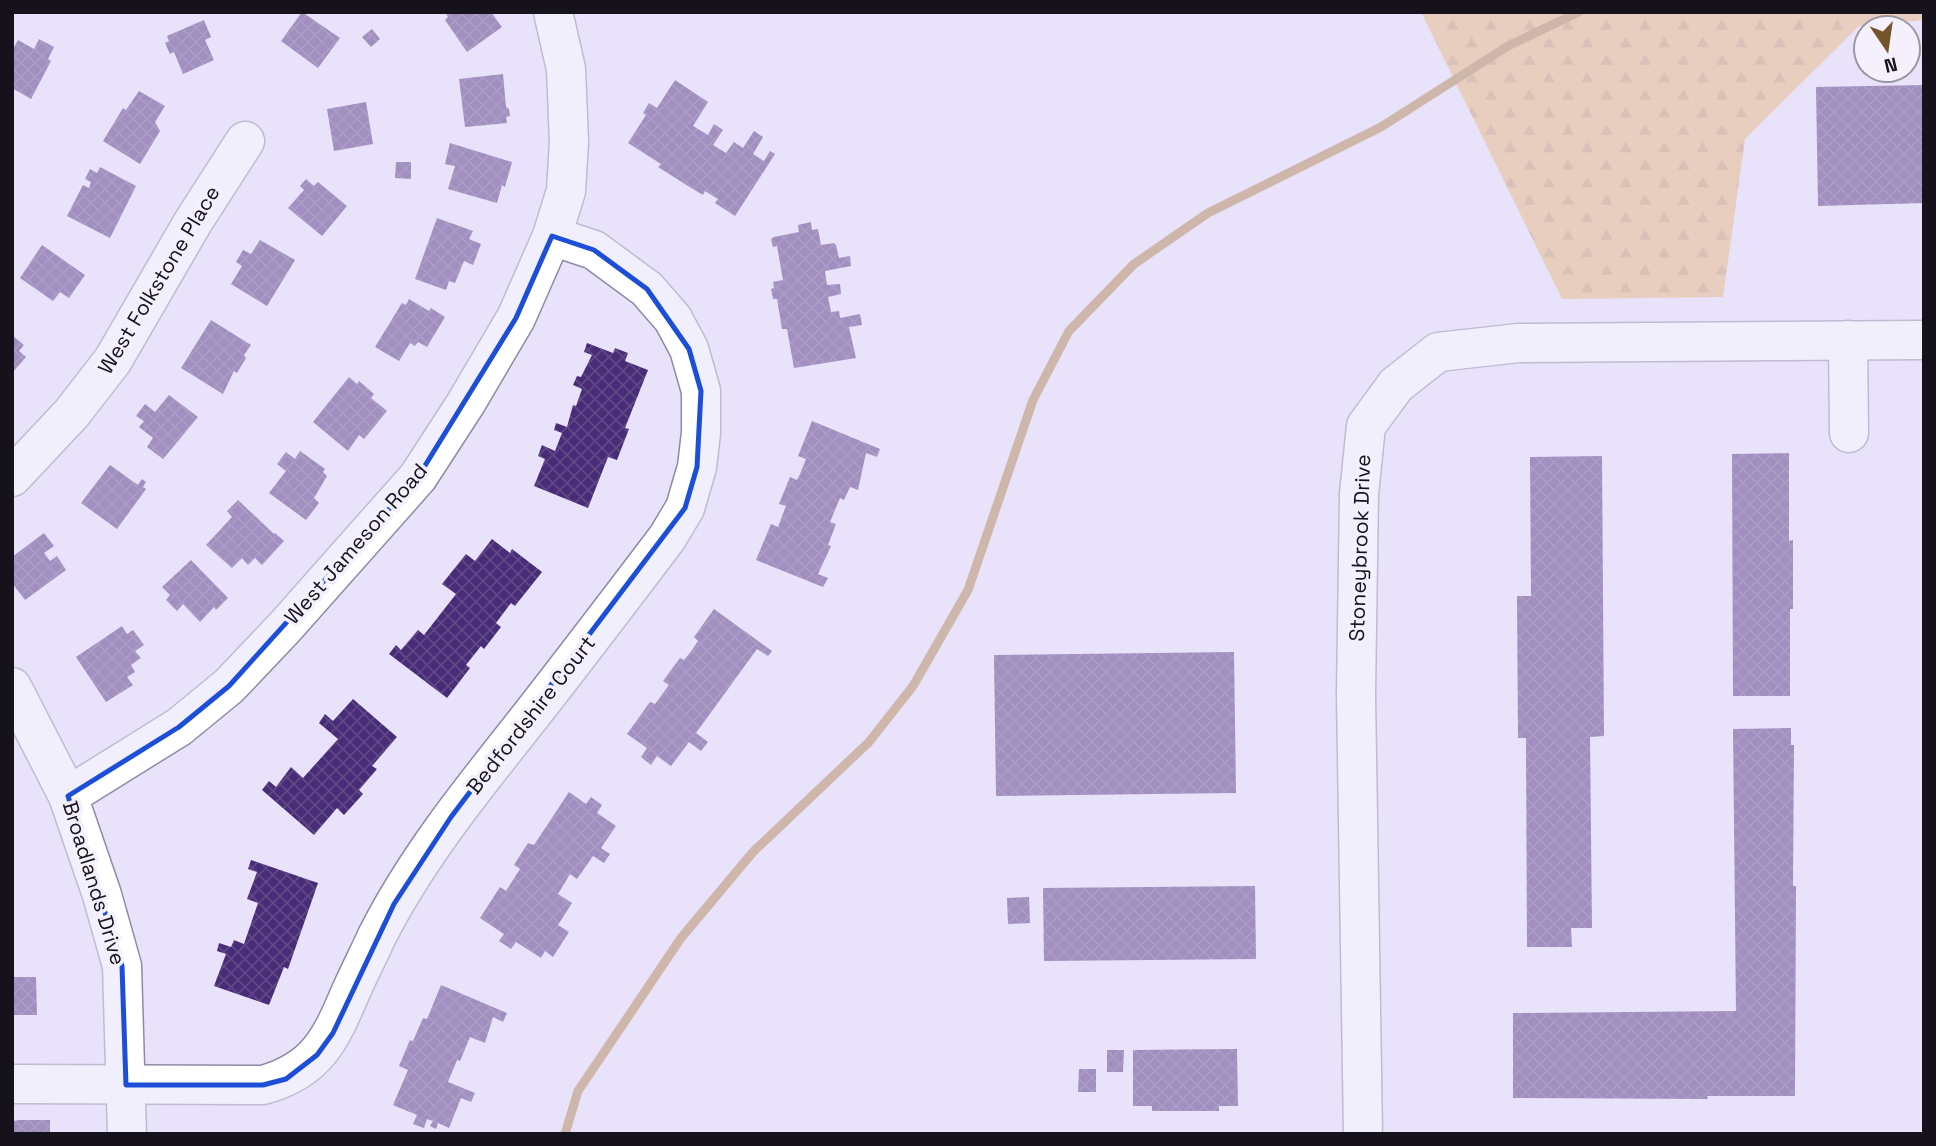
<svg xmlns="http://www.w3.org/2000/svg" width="1936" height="1146" font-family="'Space Grotesk',sans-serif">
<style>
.forest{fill:url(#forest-firs)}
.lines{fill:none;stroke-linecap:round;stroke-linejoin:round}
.stream{stroke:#af814b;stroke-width:9}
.building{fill:url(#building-cross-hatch)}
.minor-casing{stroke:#9189a5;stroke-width:41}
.minor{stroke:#fff;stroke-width:38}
.marked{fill:none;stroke:#1d4ed8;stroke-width:5;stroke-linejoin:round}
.labels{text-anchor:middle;stroke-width:7;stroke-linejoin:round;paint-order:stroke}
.street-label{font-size:21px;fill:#15121c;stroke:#f4f1fd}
</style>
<defs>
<pattern id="forest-firs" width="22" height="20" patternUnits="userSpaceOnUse" patternTransform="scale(1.75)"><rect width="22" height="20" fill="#e8b578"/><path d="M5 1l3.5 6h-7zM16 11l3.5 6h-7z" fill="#c69b67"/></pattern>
<pattern id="building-cross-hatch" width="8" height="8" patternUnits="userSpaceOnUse" patternTransform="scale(1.75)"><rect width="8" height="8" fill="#492c78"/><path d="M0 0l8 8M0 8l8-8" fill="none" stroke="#5f4885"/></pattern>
</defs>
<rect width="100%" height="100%" fill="#e8e2fa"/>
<path class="forest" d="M1421,12H1924V20L1859,26L1745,139L1723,297L1562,299Z"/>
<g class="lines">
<path class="stream" d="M565,1134L578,1091L681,938L753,852L869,742L913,686L968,590L1033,400L1069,331L1134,264L1208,213L1381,127L1508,46L1579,12"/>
</g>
<g class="building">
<path d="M302,12L340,38L318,68L281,41Z"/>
<path d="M445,12H491L502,27L467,52L445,20L448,17Z"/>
<path d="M204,20L211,37L205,40L214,60L183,74L174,52L170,54L165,43L169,41L167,36Z"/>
<path d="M372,29L380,39L371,47L362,37Z"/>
<path d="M39,39L54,47L48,59L51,61L31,99L12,88V51L18,40L34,49Z"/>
<path d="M503,74L506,107L509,109L510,116L506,117L507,123L465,127L459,79Z"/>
<path d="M675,80L708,102L693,126L708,135L714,124L723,130L713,145L726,153L734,142L743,148L754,131L763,137L753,154L764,161L770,151L775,154L735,216L715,203L718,199L705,191L703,195L688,186L658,167L661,164L628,143L646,115L643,113L649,103L657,108Z"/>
<path d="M1924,85V203L1818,206L1816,87Z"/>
<path d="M139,91L165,106L155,122L160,131L140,164L103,141L123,108L126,110Z"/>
<path d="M366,102L373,144L334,151L327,109Z"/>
<path d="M450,143L512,162L505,187L502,185L497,203L448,189L455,166L445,164Z"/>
<path d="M396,162H411V179L395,178Z"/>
<path d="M100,167L136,186L110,238L67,216L83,185L89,188L91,182L85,179L90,169L97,173Z"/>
<path d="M306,179L314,186L318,182L347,206L322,236L288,208L304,190L300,186Z"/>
<path d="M437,218L473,231L469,239L481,244L473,265L464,261L455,283L449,281L446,290L415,279Z"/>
<path d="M811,222L812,230L818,229L821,245L834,243L836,245L839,258L850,256L851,266L825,271L827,285L840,284L841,294L828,297L831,312L839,311L840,318L860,314L862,325L849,327L856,358L794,368L787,329H782L777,299H773L771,289L774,288L773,282L783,280L777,246L773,247L771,239L774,237L799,232L798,225Z"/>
<path d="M260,240L295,260L267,306L231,284L242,266L236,262L243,250L251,254Z"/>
<path d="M42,245L85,275L69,298L60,292L53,301L20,278Z"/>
<path d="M409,299L429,311L431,308L445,317L427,347L418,342L415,346L410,343L399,361L375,347L402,303L406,305Z"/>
<path d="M211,320L251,345L244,355L246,358L237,373L234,371L223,394L181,368Z"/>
<path d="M12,335L24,345L19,351L26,357L12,373Z"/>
<path d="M587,343L613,353L615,348L628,353L625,361L648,370L625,428L629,429L617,460L608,457L588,508L534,486L545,459L538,456L542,445L555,451L562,433L554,430L556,423L567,427L573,405L576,406L582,389L573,385L577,376L581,377L592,355L584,352Z"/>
<path d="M349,377L357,384L359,381L374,394L371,398L387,411L364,439L359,435L348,451L313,422Z"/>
<path d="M169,395L198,417L163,459L147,447L153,438L139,427L144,421L136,416L145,404L155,412Z"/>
<path d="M812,421L880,449L877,457L866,453L858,490L850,487L844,500L840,498L830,522L836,524L828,545L831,546L818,574L828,578L823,587L756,560L771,524L778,527L786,506L779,504L790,477L797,480L800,474L806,459L798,456Z"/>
<path d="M300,451L325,469L323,472L327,476L314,498L319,503L306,520L269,493L286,471L277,464L286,452L295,459Z"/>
<path d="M1789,453V541L1793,540V609H1790V696H1733L1732,454Z"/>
<path d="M1602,456L1604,736L1590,737L1592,928H1571L1572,947H1527L1526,738H1518L1517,596H1531L1530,457Z"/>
<path d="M110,465L138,485L142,479L146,482L143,487L146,489L117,529L81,503Z"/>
<path d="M238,500L274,534L275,533L284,541L262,565L255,558L248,565L242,558L232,568L206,545L232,517L227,511Z"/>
<path d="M44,533L54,546L44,553L50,561L57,556L66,570L25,600L12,583V557Z"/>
<path d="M492,539L510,553L512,549L542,572L515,606L511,603L496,623L501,627L484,649L481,646L466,665L470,668L447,698L389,654L396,645L401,650L418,630L424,635L456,594L442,584L466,554L475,561Z"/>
<path d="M191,560L228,598L216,610L214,607L200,622L183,604L177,611L166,600L170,595L162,587Z"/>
<path d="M714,609L772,651L768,656L757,649L696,733L708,742L701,751L689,742L671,766L657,756L651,765L641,757L647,748L627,734L650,702L655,704L669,685L663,681L680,658L684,660L692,650L698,641L694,637Z"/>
<path d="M122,626L127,634L133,630L144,645L135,651L141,658L131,665L135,672L127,677L133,685L106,702L76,657Z"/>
<path d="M1234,652L1236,793L996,796L994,655Z"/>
<path d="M353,699L397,737L372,766L377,769L359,790L363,794L344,815L337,808L314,835L262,790L269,781L276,787L291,767L303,778L338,739L319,723L325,714L333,721Z"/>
<path d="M1791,728V745H1794L1793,886H1796L1795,1096H1707L1708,1099L1513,1098V1013L1736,1011L1733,729Z"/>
<path d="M569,792L586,804L591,797L602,805L597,813L616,826L601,848L610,854L604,863L593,856L577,879L570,874L558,894L572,903L558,925L569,932L553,957L545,951L541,958L516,942L511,949L499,941L504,934L480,918L500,887L506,891L520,869L514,865L528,843L534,845Z"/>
<path d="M251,860L318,883L288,969L284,967L269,1005L214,986L226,954L217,951L219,943L231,947L234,940L244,944L258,903L247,899L257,872L248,869Z"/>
<path d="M1255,886L1256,959L1044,961L1043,888Z"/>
<path d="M1029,897L1030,923L1008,924L1007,898Z"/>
<path d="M12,977H36L37,1015H12Z"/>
<path d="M441,985L507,1013L503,1022L493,1017L485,1043L470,1037L460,1061L457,1060L448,1082L475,1093L471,1102L461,1098L449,1128L438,1123L436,1129L430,1126L433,1121L427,1119L424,1128L413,1124L417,1115L393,1105L408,1070L399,1066L410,1040L413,1041L423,1018L427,1019Z"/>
<path d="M1237,1049L1238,1106H1219V1111H1152V1106H1133V1050Z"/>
<path d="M1107,1050H1124L1123,1072H1107Z"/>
<path d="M1079,1069H1096V1092H1078Z"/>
<path d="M20,1120H50V1134H12V1121Z"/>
</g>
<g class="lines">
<defs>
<g id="minor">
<path d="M1848,340L1849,433"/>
<path d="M12,477L72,413L113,360L193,222L245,141"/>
<path d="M12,687L68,796L102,895L122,966L127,1134"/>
<path d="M68,796L179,727L229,686L285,627L418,477L466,403L516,318L552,236L566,191L569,142L566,69L553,12"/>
<path d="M12,1084L263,1085C318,1070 331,1038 352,989C360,971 369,954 377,936C416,859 471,791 525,723C573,662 620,600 667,538L685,508L697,467L701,433V391L689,349L673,319L647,289L594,250L552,236"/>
<path d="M1363,1134L1356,694L1359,494L1366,426L1396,385L1438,352L1519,343L1924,340"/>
</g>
</defs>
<use href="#minor" class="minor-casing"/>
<use href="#minor" class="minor"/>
</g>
<path d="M0 0H1936V1146H0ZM552,236L594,250L647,289L689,349L701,391L697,467L685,508L451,817L394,904L333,1033L317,1055L286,1079L263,1085H126L122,966L68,796L179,727L229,686L418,477L516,318Z" fill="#e8e2fa" fill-opacity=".55" fill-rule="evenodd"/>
<path class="marked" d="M552,236L594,250L647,289L689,349L701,391L697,467L685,508L451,817L394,904L333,1033L317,1055L286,1079L263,1085H126L122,966L68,796L179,727L229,686L418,477L516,318Z"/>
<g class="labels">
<g class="street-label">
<text transform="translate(159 280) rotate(-59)" y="7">West Folkstone Place</text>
<text transform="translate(356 544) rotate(-49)" y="7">West Jameson Road</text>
<text transform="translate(1360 548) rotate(-88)" y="7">Stoneybrook Drive</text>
<text transform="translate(531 715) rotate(-52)" y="7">Bedfordshire Court</text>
<text transform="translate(94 883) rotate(73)" y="7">Broadlands Drive</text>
</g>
</g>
<rect width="1936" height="1146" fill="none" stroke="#15121c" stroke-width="28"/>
<g transform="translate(1887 49) rotate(167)"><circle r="33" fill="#f4f1fd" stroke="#9b98a3" stroke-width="2"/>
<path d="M0-5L12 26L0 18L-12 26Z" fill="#75542b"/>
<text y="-10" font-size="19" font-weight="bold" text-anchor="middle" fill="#15121c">N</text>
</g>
</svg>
